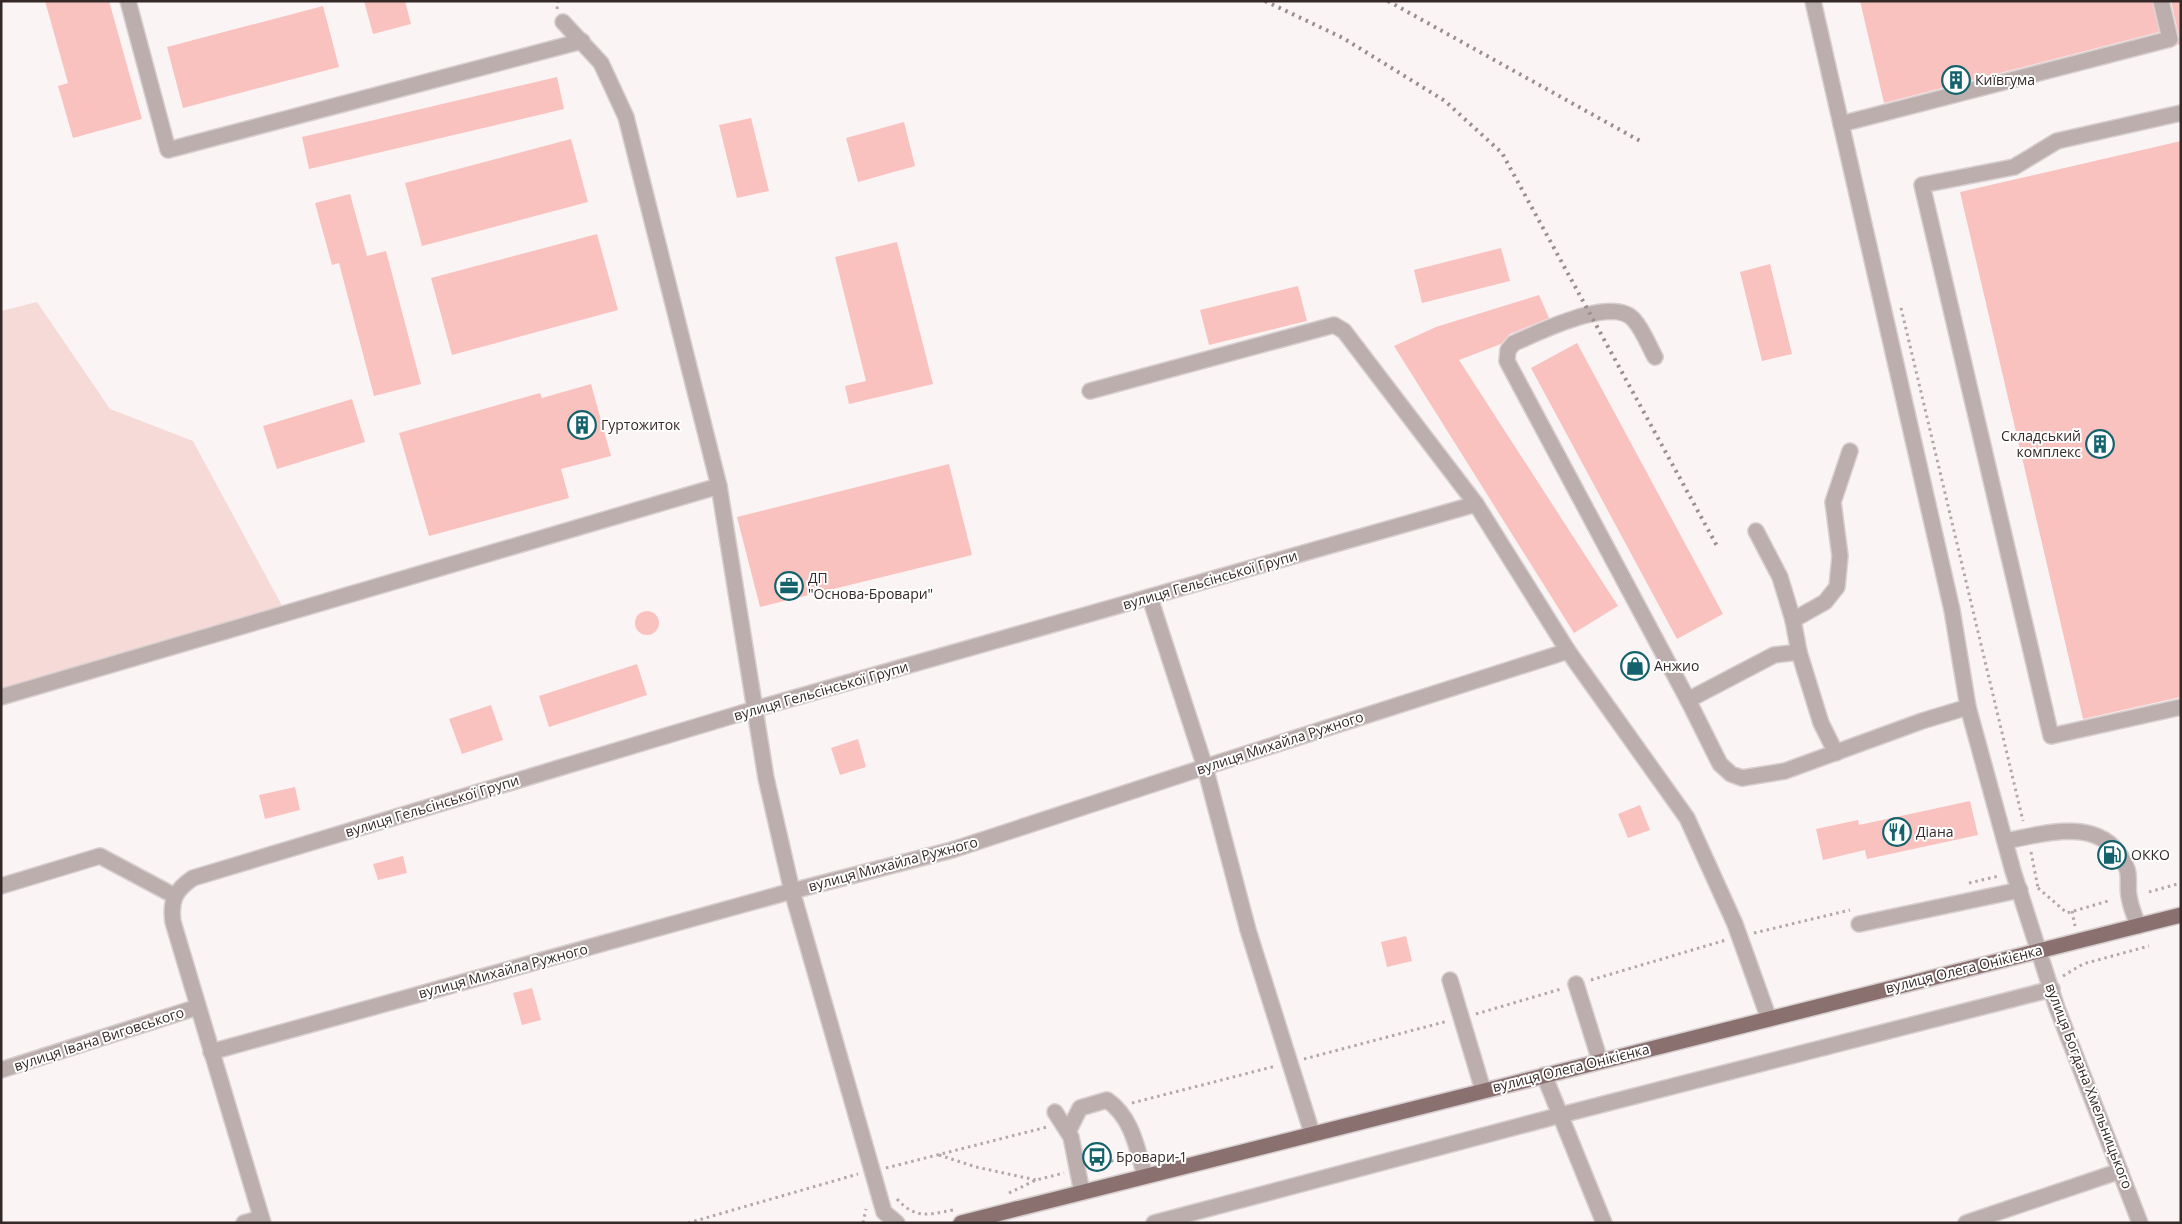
<svg xmlns="http://www.w3.org/2000/svg" width="2182" height="1224" font-family="'Open Sans',sans-serif">
<style>
.green{fill:#f6dad8}
.building{fill:#f9c2bf}
.lines{fill:none;stroke-linecap:round;stroke-linejoin:round}
.minor-casing{stroke:#d7cfcf;stroke-width:18}
.major-casing{stroke:#d7cfcf;stroke-width:18}
.path{stroke:#b1a8a8;stroke-width:3;stroke-dasharray:2.5 4;stroke-linecap:butt}
.minor{stroke:#bcaead;stroke-width:15}
.major{stroke:#8a7170;stroke-width:15}
.rail{stroke:#988f8e;stroke-width:4;stroke-dasharray:2.5 5;stroke-linecap:butt}
.labels{text-anchor:middle;stroke-width:4;stroke-linejoin:round;paint-order:stroke}
.poi-label{font-size:14px;fill:#352928;stroke:#fff;text-anchor:start}
.street-label{font-size:14px;fill:#352928;stroke:#fff}
</style>
<rect width="100%" height="100%" fill="#fbf4f4"/>
<path class="green" d="M37,302L110,409L193,441L286,613L1,697V311Z"/>
<g class="building">
<path d="M45,1H109L142,119L73,138L58,86L68,83Z"/>
<path d="M364,1H405L411,24L373,34Z"/>
<path d="M1860,1H2152L2159,32L1884,103Z"/>
<path d="M2171,1H2181V44L2177,45L2179,37Z"/>
<path d="M323,6L339,67L183,108L167,47Z"/>
<path d="M557,77L564,109L309,169L302,137Z"/>
<path d="M751,118L769,191L737,198L719,125Z"/>
<path d="M904,122L915,166L858,182L846,138Z"/>
<path d="M571,139L588,202L422,246L405,183Z"/>
<path d="M2181,141V697L2083,719L1960,192Z"/>
<path d="M350,194L367,256L386,251L421,384L374,396L339,263L332,265L315,203Z"/>
<path d="M597,234L618,310L452,355L431,278Z"/>
<path d="M897,242L933,384L849,404L845,386L866,381L835,257Z"/>
<path d="M1501,248L1510,281L1422,303L1414,270Z"/>
<path d="M1770,264L1792,354L1762,361L1740,272Z"/>
<path d="M1298,286L1307,321L1209,345L1200,310Z"/>
<path d="M1539,295L1549,318L1510,334L1501,344L1459,360L1618,606L1574,633L1394,346L1436,327Z"/>
<path d="M1577,343L1723,614L1677,639L1531,368Z"/>
<path d="M591,384L611,456L561,469L569,498L429,536L399,433L540,393L542,398Z"/>
<path d="M352,399L365,442L277,469L263,426Z"/>
<path d="M949,464L972,555L760,607L737,517Z"/>
<circle cx="647" cy="623" r="12"/>
<path d="M637,664L647,695L549,727L539,696Z"/>
<path d="M491,705L503,740L462,754L449,719Z"/>
<path d="M858,739L866,767L840,775L831,748Z"/>
<path d="M295,787L300,810L265,819L259,795Z"/>
<path d="M1970,801L1978,835L1867,859L1865,850L1823,860L1816,829L1858,820L1859,825Z"/>
<path d="M1640,805L1650,830L1628,838L1618,814Z"/>
<path d="M403,856L407,873L378,880L373,864Z"/>
<path d="M1406,936L1412,961L1387,967L1381,942Z"/>
<path d="M532,988L541,1020L522,1025L513,993Z"/>
</g>
<g class="lines">
<defs>
<g id="minor">
<path d="M128,1L168,150L582,41"/>
<path d="M1813,1L1952,610L1968,707L2013,871L2057,1008L2140,1223"/>
<path d="M563,22L601,63L626,117L719,486L766,778L792,891L884,1212L897,1223"/>
<path d="M2181,113L2057,141L2014,167L1922,185L2051,736L2181,707"/>
<path d="M1841,124L2170,39L2161,1"/>
<path d="M1655,357C1649,346 1643,330 1634,320C1613,295 1540,332 1514,343L1508,350L1507,361L1688,700L1720,764L1731,774L1742,778L1785,771L1922,721L1968,707"/>
<path d="M1090,391L1334,325L1344,331L1476,504L1568,651L1687,818L1735,924L1769,1019"/>
<path d="M1756,531L1780,577L1793,620L1799,652L1821,723L1836,753"/>
<path d="M1150,598L1205,767L1248,930L1312,1133"/>
<path d="M1793,620L1825,602L1837,587L1840,556L1833,502L1850,451"/>
<path d="M1,697L719,486"/>
<path d="M1688,700L1774,655L1799,652"/>
<path d="M2005,841C2049,833 2106,814 2127,869C2130,878 2127,888 2129,896C2130,906 2135,916 2138,926"/>
<path d="M1,886L100,856L173,895"/>
<path d="M1859,924L2020,890"/>
<path d="M1450,980L1483,1090"/>
<path d="M1576,984L1600,1061"/>
<path d="M211,1052L792,891L952,850L1205,767L1568,651"/>
<path d="M1,1070L198,1007"/>
<path d="M1544,1075L1604,1223"/>
<path d="M1055,1112L1071,1137L1082,1192"/>
<path d="M1068,1132L1080,1108L1107,1100C1132,1117 1137,1148 1145,1176"/>
<path d="M244,1223L261,1218"/>
<path d="M263,1223L173,922C170,901 175,890 193,878L755,709L1476,504"/>
<path d="M1154,1223L1561,1115L2052,989"/>
<path d="M1966,1223L2120,1171"/>
</g>
<path id="major" d="M961,1223L2181,915"/>
</defs>
<use href="#minor" class="minor-casing"/>
<use href="#major" class="major-casing"/>
<g class="path">
<path d="M557,9L558,1"/>
<path d="M1901,308L2023,821"/>
<path d="M2031,852L2038,888H2036"/>
<path d="M1969,883L1999,876"/>
<path d="M2038,888L2067,913L2108,901"/>
<path d="M2149,892L2181,883"/>
<path d="M2072,911L2075,926"/>
<path d="M1754,933L1850,910"/>
<path d="M2063,976L2083,964L2149,946"/>
<path d="M1591,980L1726,940"/>
<path d="M1476,1014L1561,989"/>
<path d="M1304,1059L1448,1021"/>
<path d="M1132,1103L1276,1066"/>
<path d="M939,1155L976,1167L1036,1180"/>
<path d="M1092,1166L1124,1158"/>
<path d="M886,1168L1047,1127"/>
<path d="M1009,1193L1036,1180L1064,1173"/>
<path d="M897,1199C915,1219 928,1215 953,1210"/>
<path d="M688,1223L858,1174"/>
<path d="M863,1223L866,1209"/>
</g>
<use href="#minor" class="minor"/>
<use href="#major" class="major"/>
<g class="rail">
<path d="M1265,1L1343,38L1445,101L1502,153L1717,546"/>
<path d="M1388,1L1642,142"/>
</g>
</g>
<defs>
<symbol id="building-ring" viewBox="-11 -11 22 22"><circle r="9.5" fill="#fff" stroke="#14626b" stroke-width="1.5"/><path d="M-4-6H4V6H1V3H-1V6H-4ZM-2.5-4.3h1.7v1.8h-1.7ZM.8-4.3h1.7v1.8H.8ZM-2.5-1h1.7V.8h-1.7ZM.8-1h1.7V.8H.8Z" fill="#14626b"/></symbol>
<symbol id="office-ring" viewBox="-11 -11 22 22"><circle r="9.5" fill="#fff" stroke="#14626b" stroke-width="1.5"/><path d="M-6-3h4V-5.5h4V-3h4V5H-6ZM-1-4.5V-3h2v-1.5ZM-6 0V1H6V0Z" fill="#14626b"/></symbol>
<symbol id="shop-ring" viewBox="-11 -11 22 22"><circle r="9.5" fill="#fff" stroke="#14626b" stroke-width="1.5"/><path d="M-5-2.5h2.3a2.7 3.5 0 0 1 5.4 0H5L5.5 6h-11ZM-1.5-2.5h3a1.5 2.3 0 0 0-3 0Z" fill="#14626b"/></symbol>
<symbol id="restaurant-ring" viewBox="-11 -11 22 22"><circle r="9.5" fill="#fff" stroke="#14626b" stroke-width="1.5"/><path d="M-5-6h1v4h1v-4h1v4h1v-4h1v5L-1.5 .5V6h-2V.5L-5-1ZM5-6V6H3V1.5H1.5Q1.5-4 5-6Z" fill="#14626b"/></symbol>
<symbol id="fuel-ring" viewBox="-11 -11 22 22"><circle r="9.5" fill="#fff" stroke="#14626b" stroke-width="1.5"/><path d="M-5.5-6h7V0h2V4h1.3V-2.5L3-4.5l.8-.8L6-3V5H2.5V1h-1V6h-7ZM-4.2-4.7v3.2H.2V-4.7Z" fill="#14626b"/></symbol>
<symbol id="bus-ring" viewBox="-11 -11 22 22"><circle r="9.5" fill="#fff" stroke="#14626b" stroke-width="1.5"/><path d="M-5-6H5V4H4V6H2V4H-2V6H-4V4H-5ZM-3.5-4V0h7V-4ZM-3.5 1.2v1.5H-2V1.2ZM2 1.2v1.5H3.5V1.2Z" fill="#14626b"/></symbol>
</defs>
<g fill-rule="evenodd">
<use href="#building-ring" x="1940" y="64" width="32" height="32"/>
<use href="#building-ring" x="566" y="409" width="32" height="32"/>
<use href="#building-ring" x="2084" y="428" width="32" height="32"/>
<use href="#office-ring" x="773" y="570" width="32" height="32"/>
<use href="#shop-ring" x="1619" y="650" width="32" height="32"/>
<use href="#restaurant-ring" x="1881" y="816" width="32" height="32"/>
<use href="#fuel-ring" x="2096" y="839" width="32" height="32"/>
<use href="#bus-ring" x="1081" y="1141" width="32" height="32"/>
</g>
<g class="labels">
<g class="poi-label">
<text x="1975" y="85">Київгума</text>
<text x="601" y="430">Гуртожиток</text>
<text x="2081" y="441" text-anchor="end">Складський<tspan x="2081" dy="16">комплекс</tspan></text>
<text x="808" y="583">ДП<tspan x="808" dy="16">"Основа-Бровари"</tspan></text>
<text x="1654" y="671">Анжио</text>
<text x="1916" y="837">Діана</text>
<text x="2131" y="860">ОККО</text>
<text x="1116" y="1162">Бровари-1</text>
</g>
<g class="street-label">
<text transform="translate(1210 580) rotate(-16)" y="5">вулиця Гельсінської Групи</text>
<text transform="translate(821 691) rotate(-16)" y="5">вулиця Гельсінської Групи</text>
<text transform="translate(1280 743) rotate(-18)" y="5">вулиця Михайла Ружного</text>
<text transform="translate(432 806) rotate(-17)" y="5">вулиця Гельсінської Групи</text>
<text transform="translate(893 864) rotate(-15)" y="5">вулиця Михайла Ружного</text>
<text transform="translate(1964 969) rotate(-14)" y="5">вулиця Олега Онікієнка</text>
<text transform="translate(503 971) rotate(-15)" y="5">вулиця Михайла Ружного</text>
<text transform="translate(99 1039) rotate(-18)" y="5">вулиця Івана Виговського</text>
<text transform="translate(1571 1068) rotate(-14)" y="5">вулиця Олега Онікієнка</text>
<text transform="translate(2089 1086) rotate(69)" y="5">вулиця Богдана Хмельницького</text>
</g>
</g>
<rect width="2182" height="1224" fill="none" stroke="#352928" stroke-width="5"/>
</svg>
